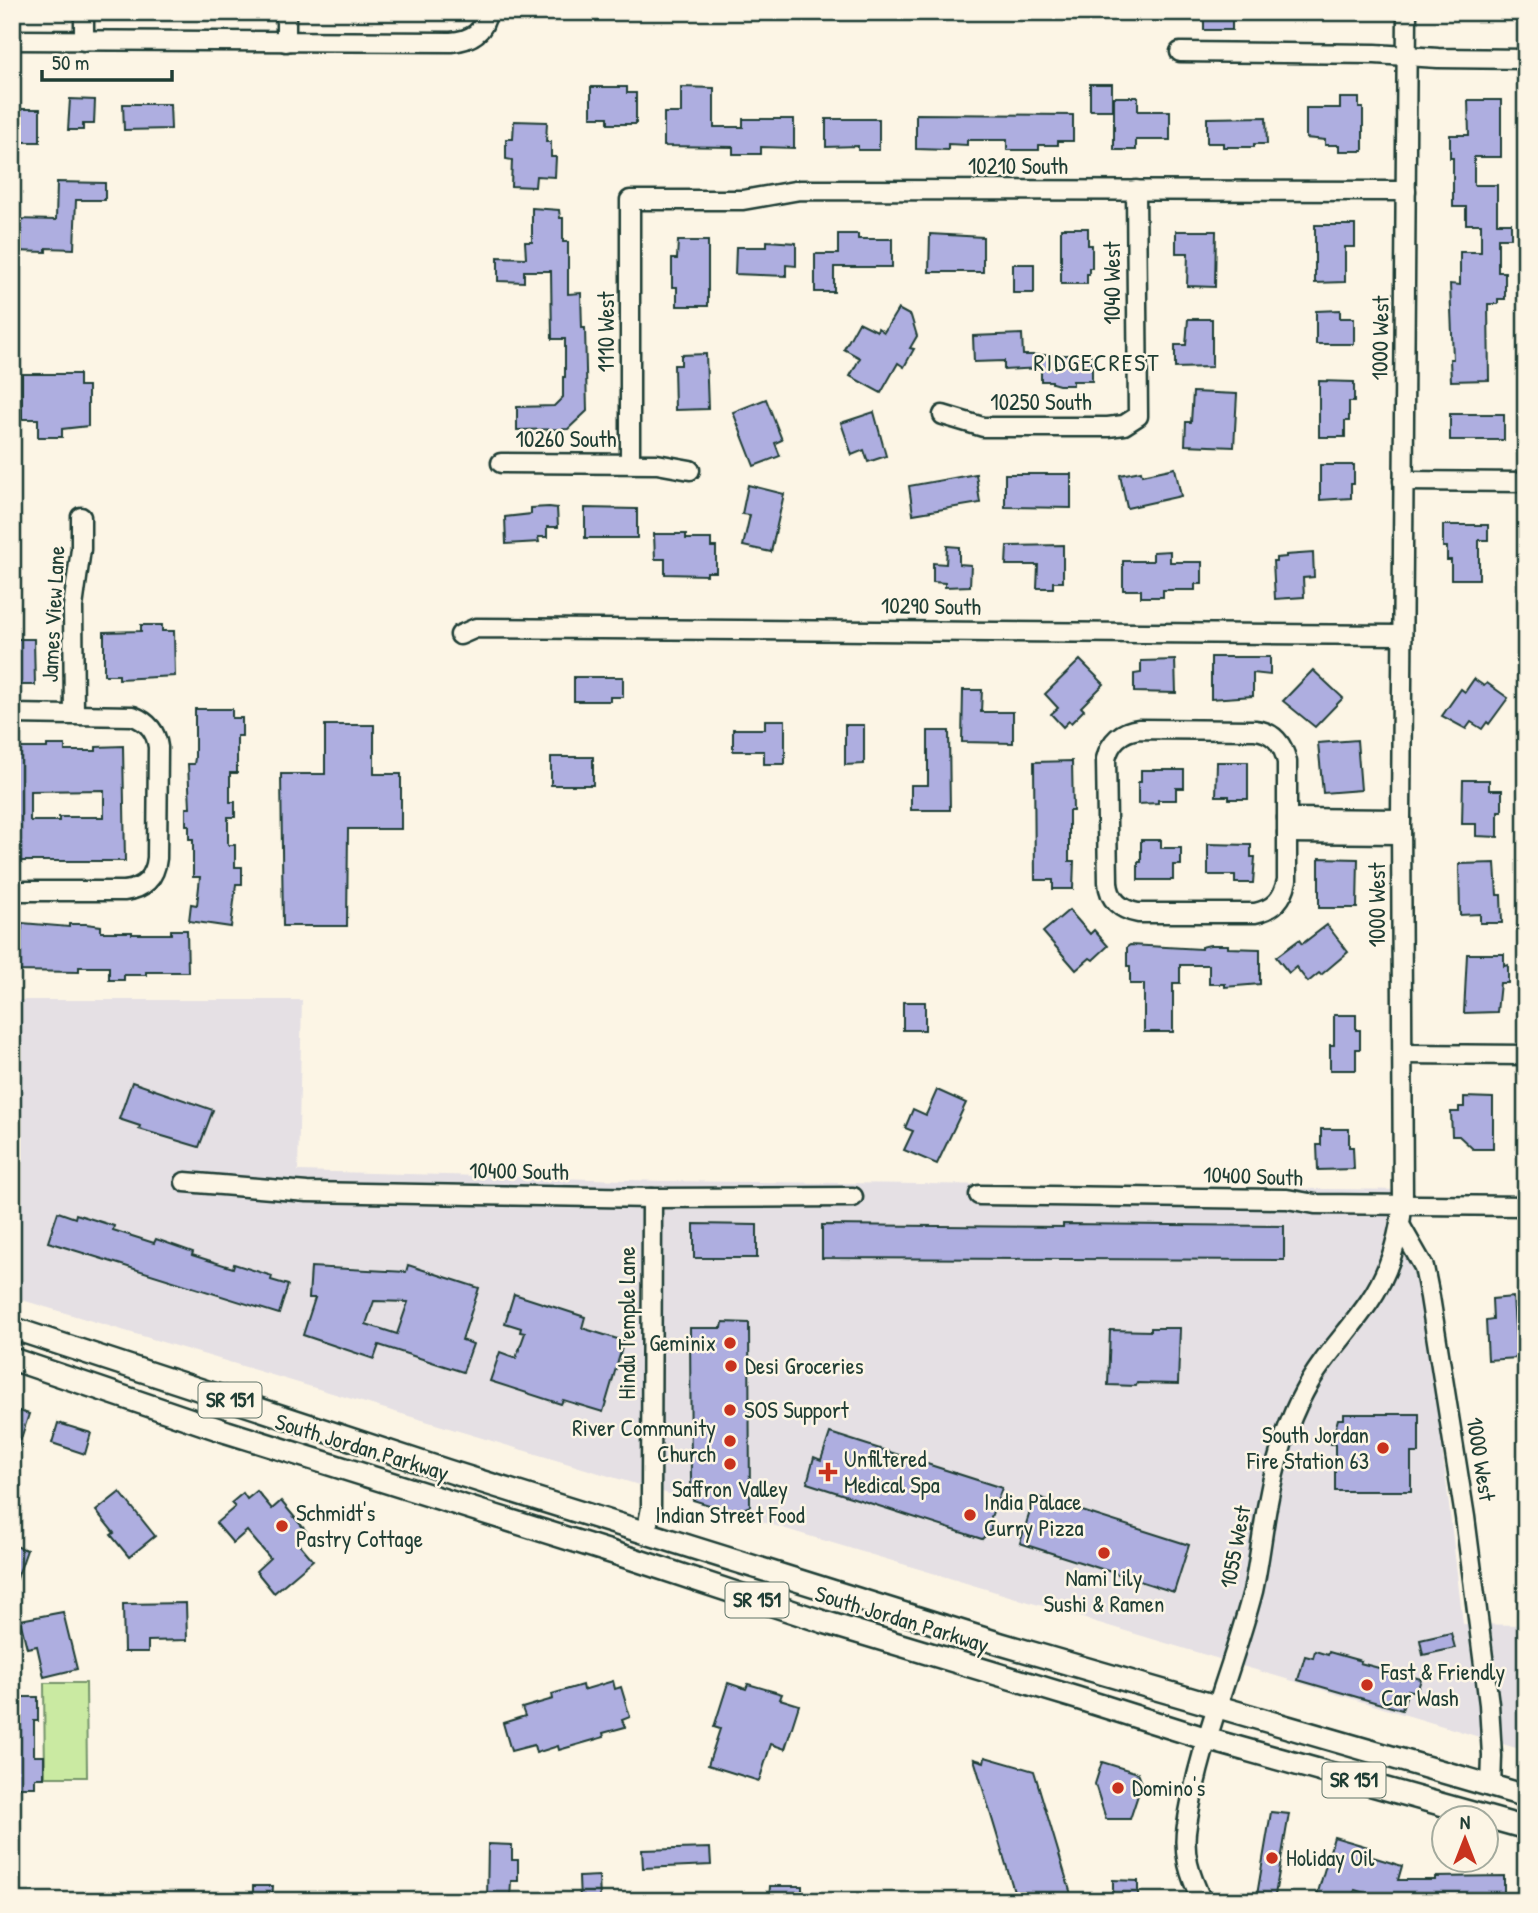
<svg xmlns="http://www.w3.org/2000/svg" width="1538" height="1913" font-family="'Patrick Hand',sans-serif">
<style>
.built{fill:#e5e0e4}
.park{fill:#caeaa2;stroke:#74946b;stroke-width:2}
.building{fill:#aeaee0;stroke:#1f3d34;stroke-width:2;fill-rule:evenodd}
.lines{fill:none;stroke-linecap:round;stroke-linejoin:round}
.minor-casing{stroke:#1f3d34;stroke-width:23}
.major-casing{stroke:#1f3d34;stroke-width:26}
.minor{stroke:#fcf5e5;stroke-width:18}
.major{stroke:#fcf5e5;stroke-width:21}
.poi-dot{fill:#c8321e;stroke:#fcf5e5;stroke-width:2.5}
.labels{text-anchor:middle;stroke-width:5;stroke-linejoin:round;paint-order:stroke}
.shield{fill:#fcf5e5;stroke:#617469;stroke-width:2}
.shield-label{font-size:21px;font-weight:bold;fill:#1f3d34}
.street-label{font-size:23px;fill:#1f3d34;stroke:#fcf5e5}
.poi-label{font-size:23px;fill:#1f3d34;stroke:#fcf5e5;text-anchor:start}
.neighbourhood-label{font-size:24px;letter-spacing:2px;fill:#1f3d34;stroke:#fcf5e5}
</style>
<rect width="100%" height="100%" fill="#fcf5e5"/>
<filter id="ink" filterUnits="userSpaceOnUse"><feTurbulence type="fractalNoise" baseFrequency=".0143" numOctaves="2"/><feDisplacementMap in="SourceGraphic" scale="14" xChannelSelector="R" yChannelSelector="G"/><feConvolveMatrix kernelMatrix="1 2 1 2 8 2 1 2 1" color-interpolation-filters="sRGB"/></filter>
<g filter="url(#ink)">
<path class="built" d="M12,1000H302L298,1171L663,1181L1413,1190V1227L1419,1252L1463,1624L1526,1625V1751L12,1297Z"/>
<path class="park" d="M44,1683H86L87,1777H45Z"/>
<g class="building">
<rect x="1204" y="12" width="28" height="18"/>
<rect x="1090" y="84" width="22" height="26"/>
<path d="M591,87H627V93H636V124H608V117H591Z"/>
<path d="M681,87L714,88V127H743V119H794V148L761,147V154H733V147L664,146V113H681Z"/>
<path d="M1114,97H1138V111H1170V140H1136V150H1114Z"/>
<path d="M1340,98H1359V108H1363V151H1339V145H1325V140L1306,138V108H1340Z"/>
<path d="M70,99L95,100L94,124H83V130H68Z"/>
<path d="M1468,100H1501V157H1474V185H1497V223H1511V238H1498V272H1505V299H1498V304H1488L1489,380L1451,381L1450,359H1453L1450,284L1460,285V252H1481V224H1466V207H1453V158H1450V135H1469Z"/>
<path d="M123,104H170L171,129L124,130Z"/>
<path d="M14,109H40V142H12Z"/>
<path d="M916,114L1073,115V141H1058V145H1039V150H1007V140H967V145L948,144V150L916,149Z"/>
<path d="M1266,117L1267,144H1254V147H1223V143H1207V118Z"/>
<path d="M826,119H879V150H858V146L826,147Z"/>
<path d="M514,121L547,122L546,142H551V157H556L555,177L536,176L535,187L511,186L512,160L506,159V139H513Z"/>
<path d="M57,182L105,183V200H76L74,249L46,248V252L14,251L15,219L56,220Z"/>
<path d="M532,208L559,210L560,218H563V242H568V294L581,293L582,328H585L587,411L568,429L517,430V407L554,406L563,397V377H565V339H552L551,271H524V282L498,281V257L526,258L525,242H532Z"/>
<path d="M1315,225H1355V247H1345V282L1315,283Z"/>
<path d="M1061,228H1088V245H1092V268H1089V274H1087V284H1061Z"/>
<path d="M1176,231H1216L1215,287L1187,286L1188,253H1176Z"/>
<path d="M838,234H858V239H892V267H834V292H815V254H838Z"/>
<path d="M930,234L983,237V272H929Z"/>
<path d="M678,241H708V306H677V287H672V259H677Z"/>
<path d="M767,241L796,243V266L786,265V276L735,274L736,247H767Z"/>
<rect x="1013" y="264" width="21" height="29"/>
<path d="M898,309L911,316L917,336L910,348L914,349L904,367L898,363L881,393L850,376L860,358L844,349L859,322L877,331L878,328L884,332Z"/>
<path d="M1340,310V318H1354V344H1316V311Z"/>
<path d="M1188,319H1212V367L1175,368V345H1186Z"/>
<path d="M1022,334L1023,355H1092V381H1073V385H1059L1052,383V381H1041V368L1004,370V361L974,362L973,336Z"/>
<path d="M706,354L708,409L675,410L674,365H681V355Z"/>
<path d="M22,374H79V386H88V426L62,429V437H38V419H22Z"/>
<path d="M1319,381L1354,382V402H1349V421H1345V437H1319Z"/>
<path d="M1193,392L1237,394L1234,447L1185,445L1186,422H1191Z"/>
<path d="M766,399L782,440L775,443L780,456L754,466L733,412Z"/>
<path d="M874,412L886,456L868,462L864,450L852,455L841,423Z"/>
<rect x="1450" y="414" width="54" height="26"/>
<path d="M1320,465H1354V484H1351V498L1320,500Z"/>
<path d="M1175,468L1181,496L1127,508L1120,475L1141,471L1142,475Z"/>
<path d="M976,474L980,503L913,514L909,486Z"/>
<path d="M1005,474H1071V508L1005,507Z"/>
<path d="M748,485L784,494L771,552L743,546L750,515L742,514Z"/>
<path d="M549,507L557,508L558,527H547V537H538L539,542L506,544L505,517L531,514V508Z"/>
<path d="M585,508L637,509V538H585Z"/>
<path d="M1443,525H1488V540H1479V579H1451V560H1447V547H1443Z"/>
<path d="M654,534H686V539H711V547H716V572H707V575L665,574V559H655Z"/>
<path d="M1063,545V582H1053V588H1037L1038,565H1006L1007,546Z"/>
<path d="M947,546L959,547V564L971,565L970,586L945,587V583L933,582V563L946,564Z"/>
<path d="M1170,551V562H1202V584H1195V590H1163V597H1141V590H1123V561H1153V552Z"/>
<path d="M1313,553L1314,577L1303,578L1304,597L1275,599L1273,561H1276V558L1286,557V555Z"/>
<path d="M141,625H162V631H174L175,676L119,679V675H104V632L141,631Z"/>
<path d="M12,639H34L35,685H19V682H12Z"/>
<path d="M1211,657H1270V675L1253,673V696L1211,699Z"/>
<path d="M1080,660L1104,684L1081,707L1084,710L1071,723L1069,721L1063,727L1051,714L1058,708L1045,694Z"/>
<path d="M1175,660L1176,693L1134,692V674L1141,673V661Z"/>
<path d="M1313,670L1343,698L1315,727L1283,701Z"/>
<path d="M574,677H623V697H610V701H574Z"/>
<path d="M1474,679L1484,686L1487,683L1508,698L1489,724L1487,722L1482,729L1471,722L1466,729L1442,716L1461,689L1465,692Z"/>
<path d="M963,690H982L981,712H1013V743L962,742Z"/>
<path d="M195,709H232V718H242V736H237V773H230V802H235V817H228V845H235V867H242V884H236L231,927L189,921L191,904L197,905L200,877H193V839H189V825H186V808H190L188,764H194L195,758Z"/>
<path d="M765,720H785V764H764V751H733V729H765Z"/>
<path d="M325,725H374V774H401V829H348L347,926H283L281,774H325Z"/>
<path d="M845,725H864V764L845,765Z"/>
<path d="M928,731H949L950,810H911V785H928Z"/>
<path d="M1357,740L1361,790L1323,793L1318,743Z"/>
<path d="M47,745H65V751H96V747L123,746L125,861H12V821H15L12,748H47ZM104,790V817H59V821H30V791Z"/>
<rect x="551" y="757" width="42" height="28"/>
<path d="M1072,761L1073,811H1069V861H1074L1073,889H1053V880H1035L1034,762Z"/>
<path d="M1217,762H1248V799H1229V796H1216Z"/>
<path d="M1141,770H1184V788H1176V800H1158V803L1138,804V782H1141Z"/>
<path d="M1463,780H1489V790H1502V811H1498V837L1476,836V824H1462Z"/>
<path d="M1141,840H1161V848H1181V865H1173V880H1138V862H1141Z"/>
<path d="M1208,844L1251,845V857H1255L1253,883H1235V875H1208Z"/>
<path d="M1319,858L1358,859L1357,908H1319Z"/>
<path d="M1495,863L1497,895H1501L1502,923H1480V914L1460,915L1459,864Z"/>
<path d="M1069,910L1090,934L1094,930L1108,946L1093,960L1090,958L1076,970L1043,932Z"/>
<path d="M22,923L69,927V924H86L101,926V932H132V934H171V930H187L188,972H146V975H124V980H109V967H79V972L12,971V929H22Z"/>
<path d="M1327,925L1348,952L1321,975L1319,973L1308,982L1296,967L1289,973L1276,957L1299,940L1302,944Z"/>
<path d="M1130,945L1201,949V947L1210,945H1228V948L1260,949V984L1225,987V984H1209V965H1180V983H1173V1032H1144V984H1130V966H1127V947Z"/>
<path d="M1467,954H1504V966L1508,965V983H1500L1497,1012L1464,1013Z"/>
<rect x="903" y="1002" width="22" height="28"/>
<path d="M1334,1015H1356V1030H1360V1049H1356V1070H1330V1045H1334Z"/>
<path d="M132,1082L213,1110L199,1147L139,1129L140,1126L119,1119Z"/>
<path d="M937,1090L966,1103L937,1164L904,1150L913,1131L905,1128L913,1109L926,1115Z"/>
<path d="M1464,1097L1493,1098V1149H1473L1459,1136H1452L1451,1112H1459V1107H1464Z"/>
<path d="M1321,1129H1349V1147H1353L1354,1169L1318,1170L1317,1145H1321Z"/>
<path d="M58,1212L75,1218L76,1214L114,1226L113,1230L154,1243L156,1239L193,1252L192,1255L233,1268L234,1264L272,1276L271,1280L288,1285L279,1314L48,1242Z"/>
<path d="M694,1224L757,1225V1258H694Z"/>
<path d="M1063,1224L1284,1226V1260L822,1258V1225L1063,1227Z"/>
<path d="M408,1265L479,1288L462,1340L473,1344L463,1372L379,1345L374,1359L303,1335L315,1298H309L311,1267L406,1272ZM374,1301L408,1302L397,1334L366,1324Z"/>
<path d="M514,1294L585,1317L582,1328L624,1341L603,1412L563,1400L561,1404L490,1381L500,1352L516,1358L525,1333L520,1332L521,1328L505,1323Z"/>
<path d="M1513,1297L1517,1358L1488,1360L1486,1321L1493,1320L1492,1299Z"/>
<path d="M723,1322L749,1323L750,1506L735,1513L693,1500L691,1482L690,1328H722Z"/>
<path d="M1151,1328H1180L1178,1384L1137,1383L1136,1386L1108,1385L1110,1330L1151,1331Z"/>
<path d="M12,1409L29,1414L15,1457H12Z"/>
<path d="M1344,1414H1419V1453H1411V1491H1335V1444H1331L1338,1419H1344Z"/>
<path d="M58,1423L91,1433L85,1454L52,1443Z"/>
<path d="M830,1433L1002,1488L991,1517V1530L982,1539L807,1483L814,1457L821,1460Z"/>
<path d="M257,1491L272,1509L281,1501L306,1531L296,1540L313,1560L274,1593L256,1571L270,1558L247,1531L233,1543L216,1523L235,1507L231,1503L243,1493L247,1499Z"/>
<path d="M120,1492L155,1536L129,1557L111,1535L114,1533L96,1511Z"/>
<path d="M1035,1496L1189,1545L1174,1592L1020,1543Z"/>
<path d="M12,1545L27,1550L14,1587H12Z"/>
<path d="M186,1603L187,1640L148,1641V1652H124L123,1604Z"/>
<path d="M63,1612L77,1669L44,1677L37,1646L27,1648L20,1620Z"/>
<path d="M1451,1633L1455,1648L1423,1655L1420,1640Z"/>
<path d="M1315,1651L1328,1655L1329,1652L1361,1661L1360,1663L1421,1679L1417,1692L1408,1690L1402,1710L1298,1680L1305,1656L1313,1658Z"/>
<path d="M613,1681L615,1689L621,1687L630,1717L622,1720L625,1727L603,1733L604,1737L559,1750L558,1746L536,1753L534,1745L511,1751L503,1723L525,1716L522,1708L553,1699L552,1694L582,1685L583,1690Z"/>
<path d="M728,1683L746,1689L748,1684L782,1694L780,1699L799,1705L785,1749L771,1744L759,1781L708,1765L720,1729L714,1727Z"/>
<path d="M12,1697H38V1721H34V1756H44V1778H35V1787H12Z"/>
<path d="M985,1757L1034,1771L1073,1901H1017L974,1759L984,1762Z"/>
<path d="M1102,1762L1138,1773L1142,1783L1130,1819H1106L1095,1784Z"/>
<path d="M1271,1812L1289,1814L1274,1901H1256Z"/>
<path d="M1334,1837L1368,1847L1366,1855L1402,1866L1398,1880H1435V1877L1504,1876V1901H1391L1355,1890L1352,1901L1316,1899Z"/>
<path d="M488,1844L512,1845V1860H518V1881H511L510,1901H487Z"/>
<path d="M710,1848L711,1865L643,1868L642,1850Z"/>
<path d="M599,1876L600,1900L580,1901L579,1877Z"/>
<path d="M1113,1880L1138,1881V1901H1113Z"/>
<path d="M253,1886H273L272,1901H253Z"/>
<path d="M770,1886H802V1901H769Z"/>
</g>
<g class="lines">
<defs>
<g id="minor">
<path d="M84,12V41"/>
<path d="M286,12V42"/>
<path d="M12,40L451,42C471,40 484,33 487,12"/>
<path d="M1180,52L1375,54L1438,58L1526,59"/>
<path d="M943,415L983,427H1108L1124,425L1138,416L1136,190"/>
<path d="M501,463L657,464L690,470"/>
<path d="M630,463V200H743L800,190L1406,191"/>
<path d="M1403,481L1526,482"/>
<path d="M460,635L476,628L1402,635"/>
<path d="M12,714L133,716C148,722 156,731 158,747L157,858C155,878 144,889 124,891H12"/>
<path d="M74,714L73,607L81,549V517"/>
<path d="M1139,729L1255,730C1274,732 1283,744 1287,762V880C1283,899 1274,909 1255,913H1138C1121,910 1109,900 1108,882L1106,759C1110,741 1122,731 1139,729Z"/>
<path d="M1287,818L1401,819"/>
<path d="M1287,833L1401,834"/>
<path d="M1403,1054L1526,1055"/>
<path d="M185,1182L307,1192L652,1198L853,1197"/>
<path d="M979,1195L1287,1199L1315,1204L1526,1206"/>
<path d="M1400,1225L1424,1267L1430,1297L1465,1517L1489,1704L1492,1756L1491,1787"/>
<path d="M646,1533L651,1508L652,1198"/>
<path d="M1202,1901C1190,1876 1182,1853 1187,1825C1199,1744 1233,1669 1253,1591C1259,1563 1262,1535 1267,1507C1274,1468 1285,1427 1304,1392C1321,1359 1348,1333 1369,1302C1389,1273 1399,1238 1403,1203L1401,819L1407,12"/>
</g>
<g id="major">
<path d="M12,1328L448,1471L1001,1644L1526,1796"/>
<path d="M12,1359L227,1432L633,1559L824,1622L1077,1698L1207,1739L1526,1828"/>
</g>
</defs>
<use href="#minor" class="minor-casing"/>
<use href="#major" class="major-casing"/>
<use href="#minor" class="minor"/>
<use href="#major" class="major"/>
</g>
</g>
<g class="poi-dot">
<circle cx="730" cy="1343" r="7"/>
<circle cx="731" cy="1366" r="7"/>
<circle cx="730" cy="1410" r="7"/>
<circle cx="730" cy="1441" r="7"/>
<circle cx="1383" cy="1448" r="7"/>
<circle cx="730" cy="1464" r="7"/>
<path d="M824.5 1461.5h7v7h7v7h-7v7h-7v-7h-7v-7h7z"/>
<circle cx="970" cy="1515" r="7"/>
<circle cx="282" cy="1526" r="7"/>
<circle cx="1104" cy="1553" r="7"/>
<circle cx="1367" cy="1685" r="7"/>
<circle cx="1118" cy="1788" r="7"/>
<circle cx="1272" cy="1858" r="7"/>
</g>
<g class="labels">
<g class="shield">
<rect x="198.5" y="1382.5" width="63" height="35" rx="5"/>
<rect x="725.5" y="1582.5" width="63" height="35" rx="5"/>
<rect x="1322.5" y="1762.5" width="63" height="35" rx="5"/>
</g>
<g class="shield-label">
<text x="230" y="1407">SR 151</text>
<text x="757" y="1607">SR 151</text>
<text x="1354" y="1787">SR 151</text>
</g>
<g class="street-label">
<text x="1018" y="174">10210 South</text>
<text transform="translate(1112 283) rotate(-90)" y="8">1040 West</text>
<text transform="translate(606 332) rotate(-90)" y="8">1110 West</text>
<text transform="translate(1380 338) rotate(-89)" y="8">1000 West</text>
<text x="1041" y="410">10250 South</text>
<text x="566" y="447">10260 South</text>
<text transform="translate(931 606) rotate(1)" y="8">10290 South</text>
<text transform="translate(53 614) rotate(-87)" y="8">James View Lane</text>
<text transform="translate(1377 905) rotate(-90)" y="8">1000 West</text>
<text transform="translate(519 1171) rotate(1)" y="8">10400 South</text>
<text transform="translate(1253 1176) rotate(2)" y="8">10400 South</text>
<text transform="translate(627 1323) rotate(-90)" y="8">Hindu Temple Lane</text>
<text transform="translate(362 1447) rotate(17)" y="8">South Jordan Parkway</text>
<text transform="translate(1481 1459) rotate(81)" y="8">1000 West</text>
<text transform="translate(1235 1547) rotate(-79)" y="8">1055 West</text>
<text transform="translate(902 1619) rotate(17)" y="8">South Jordan Parkway</text>
</g>
<g class="poi-label">
<text x="716" y="1351" text-anchor="end">Geminix</text>
<text x="745" y="1374">Desi Groceries</text>
<text x="744" y="1418">SOS Support</text>
<text x="716" y="1436" text-anchor="end">River Community<tspan x="716" dy="26">Church</tspan></text>
<text x="1369" y="1443" text-anchor="end">South Jordan<tspan x="1369" dy="26">Fire Station 63</tspan></text>
<text x="844" y="1467">Unfiltered<tspan x="844" dy="26">Medical Spa</tspan></text>
<text x="730" y="1497" text-anchor="middle">Saffron Valley<tspan x="730" dy="26">Indian Street Food</tspan></text>
<text x="984" y="1510">India Palace<tspan x="984" dy="26">Curry Pizza</tspan></text>
<text x="296" y="1521">Schmidt's<tspan x="296" dy="26">Pastry Cottage</tspan></text>
<text x="1104" y="1586" text-anchor="middle">Nami Lily<tspan x="1104" dy="26">Sushi &amp; Ramen</tspan></text>
<text x="1381" y="1680">Fast &amp; Friendly<tspan x="1381" dy="26">Car Wash</tspan></text>
<text x="1132" y="1796">Domino's</text>
<text x="1286" y="1866">Holiday Oil</text>
</g>
<g class="neighbourhood-label">
<text x="1097" y="371">RIDGECREST</text>
</g>
</g>
<rect width="1538" height="1913" fill="none" stroke="#fcf5e5" stroke-width="42"/>
<rect x="21" y="21" width="1496" height="1871" fill="none" stroke="#1f3d34" stroke-width="2.5" filter="url(#ink)"/>
<g transform="translate(1465 1839)"><circle r="33" fill="#fcf5e5" stroke="#a4ab9e" stroke-width="2"/>
<path d="M0-5L12 26L0 18L-12 26Z" fill="#c8321e"/>
<text y="-10" font-size="19" font-weight="bold" text-anchor="middle" fill="#1f3d34">N</text>
</g>
<path d="M42 70v10h130v-10" fill="none" stroke="#1f3d34" stroke-width="3.5"/>
<text x="52" y="70" font-size="21" fill="#1f3d34" stroke="#fcf5e5" stroke-width="5" paint-order="stroke">50 m</text>
</svg>
